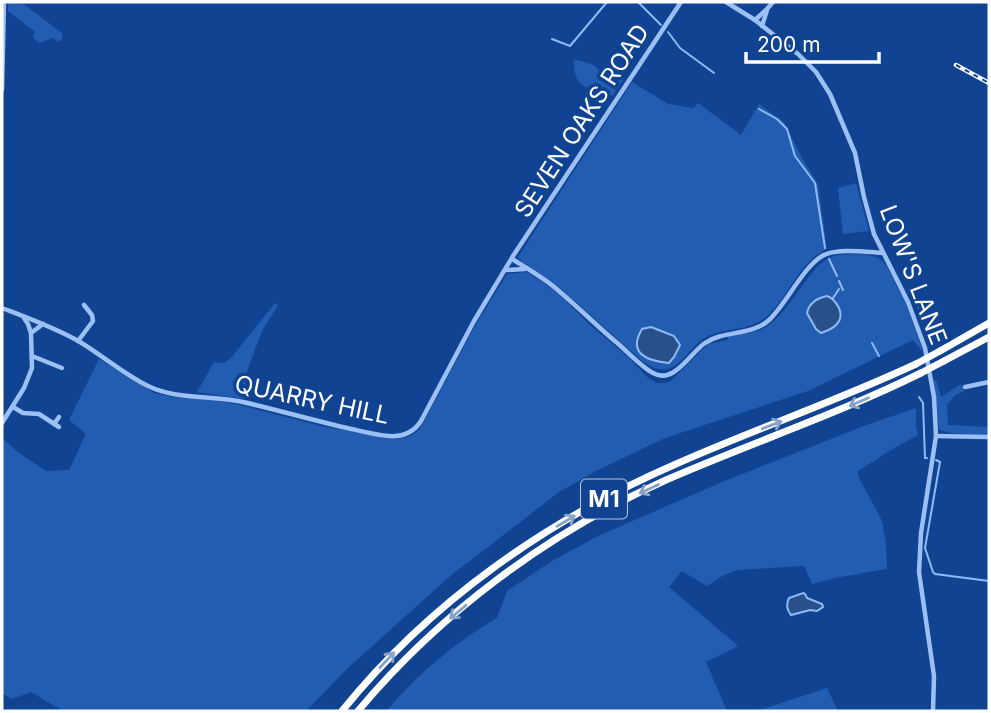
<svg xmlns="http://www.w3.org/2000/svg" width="991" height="713" font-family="Inter,sans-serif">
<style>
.green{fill:#225db2}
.water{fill:#2a508a;stroke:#8ebbf7;stroke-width:2}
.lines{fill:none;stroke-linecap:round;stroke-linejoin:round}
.stream{stroke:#8ebbf7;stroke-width:2}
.minor{stroke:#9cc0f3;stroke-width:4.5}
.highway{stroke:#fff;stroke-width:7}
.rail-casing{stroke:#fff;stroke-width:4.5}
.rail{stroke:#104492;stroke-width:2;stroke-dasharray:5;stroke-linecap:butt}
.highway-bridge{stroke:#fff;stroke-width:7}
.oneway{stroke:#88a2c8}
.labels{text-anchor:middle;stroke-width:7;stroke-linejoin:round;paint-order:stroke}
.shield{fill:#104492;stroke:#b7c7de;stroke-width:2}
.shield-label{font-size:23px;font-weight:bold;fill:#fff}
.street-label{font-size:24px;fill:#fff;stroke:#104492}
</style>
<rect width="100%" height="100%" fill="#104492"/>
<g class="green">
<path d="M8,2H21L62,33V38L58,42L53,38L39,43L33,38L35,32L8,11Z"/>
<path d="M574,60C581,61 587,62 593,65C602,71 601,78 615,74L624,79L612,96C591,88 573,91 574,60Z"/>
<path d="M632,82L668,104L693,108L698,103L741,135L759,104L784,122L802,158L818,184L827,249C799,261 788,299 766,317C748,332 720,328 704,338C692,346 680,367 667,369C657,371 650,366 642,361L559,287L520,260L518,257Z"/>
<path d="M856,183L869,231L843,234L838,188Z"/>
<path d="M837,255C850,255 872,251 883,262C890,269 895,284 900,293H902L923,351H922L913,340L808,391L665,438L596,471L559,492L449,577L348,668L306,711H63L31,692L12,699L2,693V438L19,453L46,471L69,470L86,434L69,420L99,359L154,393L179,398L207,399L236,404L321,426L391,439C404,439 413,437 421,427L476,324L507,274L526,272L538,279L561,296L590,325L629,358L647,377L657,383H664L670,382L708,344L728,340V336C740,333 753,335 764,328C792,314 808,261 837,255Z"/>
<path d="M275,303L278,305L262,331L246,374L245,399L197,392L214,362L223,363L230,359Z"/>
<path d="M936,380L941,397L961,384L964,391L955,395L947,405L948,425L989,427V435L951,433L939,430L934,381Z"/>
<path d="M916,408V426L918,435L896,447L858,471V476L882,521L886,545L887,569L835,578L812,584L804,566L738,570L724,575L707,586L682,571L669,587L738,646L706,662L727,711H387C417,674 456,642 497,618L507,591L552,561L598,536L722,482L861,427Z"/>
<path d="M827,688L838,711H757Z"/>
</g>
<g class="water">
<path d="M827,296C833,298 836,302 839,308C845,322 833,329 821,333L816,329L807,313C809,303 818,298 827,296Z"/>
<path d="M651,327L674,336L680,345L674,357L669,363C648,361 627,354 642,329Z"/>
<path d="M803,593L805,594L807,598L822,604L823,607L817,611L810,610L791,615C787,610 786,604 789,598Z"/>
</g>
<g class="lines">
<g class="stream">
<path d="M638,2L661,25"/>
<path d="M668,32L680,48L714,73"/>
<path d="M552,39L570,46L607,2"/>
<path d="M759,109L777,119L787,129L795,156L815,183L825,248"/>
<path d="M829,259L837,276"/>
<path d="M839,281L843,290"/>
<path d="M833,298L839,289"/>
<path d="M914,299L919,307L930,329"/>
<path d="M872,343L879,356"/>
<path d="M919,397L923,403L925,458H927"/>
<path d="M936,460L940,462L925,548L933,572L935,574L989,581"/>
</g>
<g class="minor">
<path d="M726,2L755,20L798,54L816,72L830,94L855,153L864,197L874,234L908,302L925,348L934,397L936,436L921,533L919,572L934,676L933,711"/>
<path d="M755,20L767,9L773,2"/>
<path d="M762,26L767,10"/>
<path d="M2,90L4,2"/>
<path d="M512,259C528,269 546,279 560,292C579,308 597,326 616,342C627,351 641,367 653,373C674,385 690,353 705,343C724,330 752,336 769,320C787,303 804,265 824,255C838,248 867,252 883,253"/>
<path d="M506,270L525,269"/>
<path d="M2,308C28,318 56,328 80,342C103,356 125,375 148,386C177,400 212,395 243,402C278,410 312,420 347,428C361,431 375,435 389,436C403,437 414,432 421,421L474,321L513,256L681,2"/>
<path d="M31,333L43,324"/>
<path d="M78,341L93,321L92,315L84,305"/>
<path d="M32,356L62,368"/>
<path d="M965,387L989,382"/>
<path d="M13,407L23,413L39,414L59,427"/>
<path d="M2,423L24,388L32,368L31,333L28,324L24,318"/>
<path d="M54,424L59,417"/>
<path d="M936,436L989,437"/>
</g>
<g class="highway">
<path d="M940,351L989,323"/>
<path d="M944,361L989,337"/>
<path d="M342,711C430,602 547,520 676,464C755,429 837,401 916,364"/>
<path d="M358,711C440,613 549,532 666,480C751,443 838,414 921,373"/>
</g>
<defs>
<path id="rail" d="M956,65L989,83"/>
</defs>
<use href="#rail" class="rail-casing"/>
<use href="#rail" class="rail"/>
<g class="highway-bridge">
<path d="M916,364L940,351"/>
<path d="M921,373L944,361"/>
</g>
</g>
<defs><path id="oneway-shaft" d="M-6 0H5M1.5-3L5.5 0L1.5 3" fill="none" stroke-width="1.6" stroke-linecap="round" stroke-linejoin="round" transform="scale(1.75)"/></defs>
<g class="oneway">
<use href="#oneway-shaft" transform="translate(859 402) rotate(156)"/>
<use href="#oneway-shaft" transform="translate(772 425) rotate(-21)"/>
<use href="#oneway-shaft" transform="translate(649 489) rotate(154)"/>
<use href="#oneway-shaft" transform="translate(566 521) rotate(-31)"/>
<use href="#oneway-shaft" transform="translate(458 612) rotate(140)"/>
<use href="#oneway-shaft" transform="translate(387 660) rotate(-47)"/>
</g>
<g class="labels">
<rect class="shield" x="581" y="479.5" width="46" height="39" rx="5"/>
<g class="shield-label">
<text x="604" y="507">M1</text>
</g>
<g class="street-label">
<text transform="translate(582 121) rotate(-57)" y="8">SEVEN OAKS ROAD</text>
<text transform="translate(913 275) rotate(69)" y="8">LOW'S LANE</text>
<text transform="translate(312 400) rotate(12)" y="8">QUARRY HILL</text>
</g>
</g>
<rect width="991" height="713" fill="none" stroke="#ffffff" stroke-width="7"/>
<path d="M746 52v10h133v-10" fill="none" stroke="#ffffff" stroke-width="3.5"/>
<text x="757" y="52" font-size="21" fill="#ffffff" stroke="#104492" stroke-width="5" paint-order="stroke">200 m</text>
</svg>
